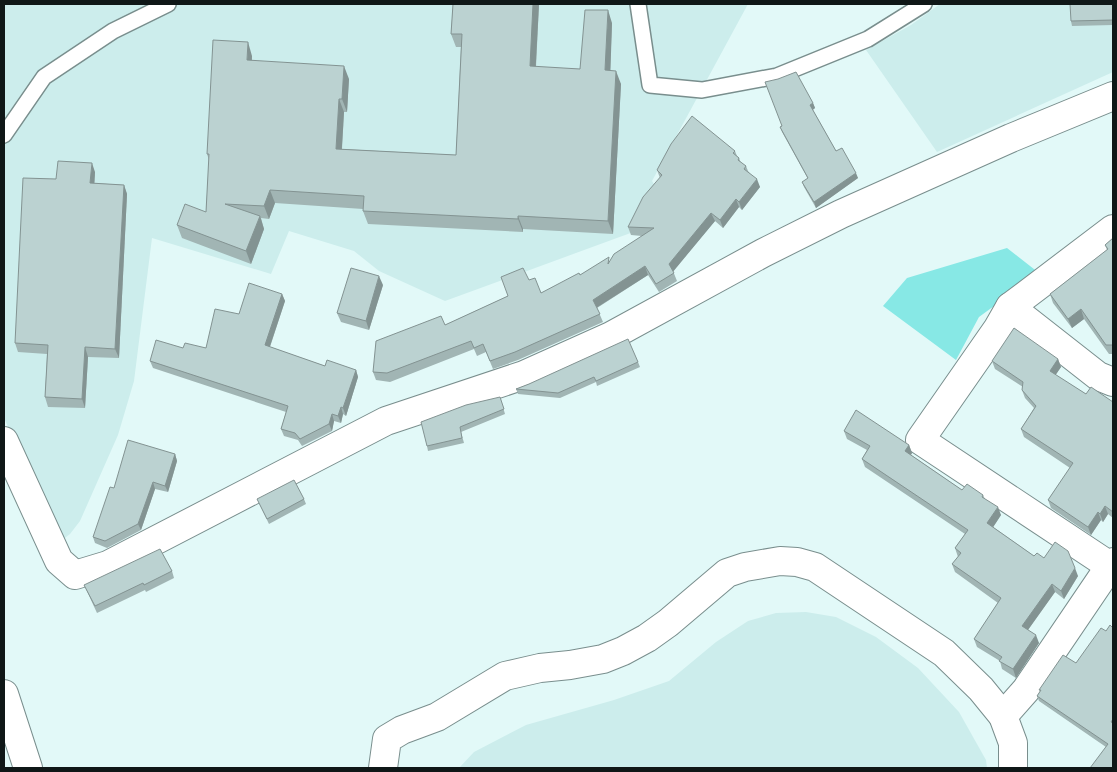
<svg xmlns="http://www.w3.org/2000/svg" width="1117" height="772" font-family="Inter,sans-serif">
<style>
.built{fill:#ccedec}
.green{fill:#87e8e5}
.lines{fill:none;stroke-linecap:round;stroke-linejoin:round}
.service-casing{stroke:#798e8d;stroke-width:18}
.minor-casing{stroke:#798e8d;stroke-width:30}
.tertiary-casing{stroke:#798e8d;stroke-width:30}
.primary-casing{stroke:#798e8d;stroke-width:30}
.service{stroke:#fff;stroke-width:15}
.minor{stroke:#fff;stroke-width:28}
.tertiary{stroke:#fff;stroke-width:28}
.primary{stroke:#fff;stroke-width:28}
.wall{fill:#a1b5b4}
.shaded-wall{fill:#839392}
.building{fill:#bbd2d1;stroke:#839392}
</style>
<rect width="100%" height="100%" fill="#e2f9f8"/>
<g class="built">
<path d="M4,4H748L652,181L671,210L644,238L636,231L445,301L379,271L354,251L289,231L271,274L152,238L134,381L118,435L80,521L70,534L61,541L4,418Z"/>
<path d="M940,4H1113V72L937,152L866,50L911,25Z"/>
<path d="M806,612L836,617L876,637L918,668L959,712L986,760L987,768H459L474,752L526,725L614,700L669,681L716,642L748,621L776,613Z"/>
</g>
<path class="green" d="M1007,248L1039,273L979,317L956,360L883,306L907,278Z"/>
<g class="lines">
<defs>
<g id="service">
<path d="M638,4L650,85L702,90L777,76L868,39L924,4"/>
<path d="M4,135L44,77L113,31L168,4"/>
</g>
<g id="minor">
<path d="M1113,229L1010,307L998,328L920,440L1110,566L1113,562"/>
<path d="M1010,307L1098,376L1113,382"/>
<path d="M4,441L59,561L75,575L108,565L386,421L524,375L611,336L763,253L841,214L1011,138L1113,96"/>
<path d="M1003,716L1026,690L1110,566L1113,568"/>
</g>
<path id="tertiary" d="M383,768L387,739L402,730L437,717L505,676L540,668L570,665L603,659L623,651L647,638L668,623L727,573L745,567L780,561L797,562L815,567L944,653L981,689L1003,716L1013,743V768"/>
<path id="primary" d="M4,694L28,768"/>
</defs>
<use href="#service" class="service-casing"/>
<use href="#minor" class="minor-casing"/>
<use href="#tertiary" class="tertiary-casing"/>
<use href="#primary" class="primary-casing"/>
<use href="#service" class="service"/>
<use href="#minor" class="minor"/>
<use href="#tertiary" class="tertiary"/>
<use href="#primary" class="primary"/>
</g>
<g class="wall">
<path d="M453,4H539L536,67L580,69L612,23L610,71L621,84L613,234L523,229V232L368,224L363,211V209L275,203L269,219L261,218L264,229L251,264L182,238L177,225L206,212L209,160L207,154L252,56V60L349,79L347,112H344L342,149L456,155L461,47H456L451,34Z"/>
<path d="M1113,4V25L1072,26L1071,21Z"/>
<path d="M813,103L815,108L813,110L836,151L858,178L816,208L804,187L802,182L808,179L782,132L780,127Z"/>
<path d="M735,151L737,156L739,158L741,163L746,166L748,171L760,187L742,210L739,207L723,228L715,221L673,271L677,281L659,292L648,275L597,308L603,322L518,360L493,369L486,352L477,356L474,349L390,382L376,380L373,372L445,325L508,296L529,280L541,293L610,261L642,236L631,235L628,227L660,178L657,170Z"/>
<path d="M95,172L94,183L124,185L127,194L119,358L88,357L85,408L48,407L45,397L47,354L18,352L15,343L56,179Z"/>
<path d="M1113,238V354H1109L1084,319L1072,328L1053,303L1050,294L1107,250L1105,245Z"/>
<path d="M383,285L369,330L341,322L337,313Z"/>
<path d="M282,294L285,301L270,347L325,366L356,370L358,377L346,416L343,414L341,423L334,421L332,431L302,446L298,440L284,436L281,429L286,412L153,368L150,361L206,348L239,314Z"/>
<path d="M1058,359L1061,367L1055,375L1086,394L1113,402V518L1108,514L1103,522L1101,520L1091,535L1051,508L1048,500L1070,468L1024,437L1021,429L1034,408L1025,398L1022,390L1023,387L995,369L992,361Z"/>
<path d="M638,362L640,367L597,386L596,382L560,398L518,394L516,389L529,384Z"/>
<path d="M500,397L505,414L461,432L464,443L428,451L427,446Z"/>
<path d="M844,431L909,445L912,453L911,455L962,490L983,495L985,499L1001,515L993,527L1034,556L1044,558L1078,576L1064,599L1055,592L1028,630L1039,643L1016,678L1002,669L1000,661L977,647L974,639L998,603L955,572L952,564L958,557L955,548L965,534L865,467L862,459L867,450L847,439Z"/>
<path d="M175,454L177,461L168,492L155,489L141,530L107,548L95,543L93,537L114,488Z"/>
<path d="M257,499H304L306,504L269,524Z"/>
<path d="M172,571L174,578L146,592L145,590L97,613L84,585Z"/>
<path d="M1106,631L1113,768L1106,747L1039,701L1037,696L1040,691L1039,690L1076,663Z"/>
</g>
<g class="shaded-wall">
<path d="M533,4H539L535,80L530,66Z"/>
<path d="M608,10L612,23L610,83L605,70Z"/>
<path d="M248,42L252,56L251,73L247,60Z"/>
<path d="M344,66L349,79L347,112L342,99Z"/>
<path d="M616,71L621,84L613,234L608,221Z"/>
<path d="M339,99L344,112L341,162L336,149Z"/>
<path d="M813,103L815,108L812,110L810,105Z"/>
<path d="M92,163L95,172L94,192L90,183Z"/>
<path d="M856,173L858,178L816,208L814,202Z"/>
<path d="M757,179L760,187L742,210L739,202Z"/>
<path d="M124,185L127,194L119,358L115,349Z"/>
<path d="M270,190L275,203L269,219L264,206Z"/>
<path d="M736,199L739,207L723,228L720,220Z"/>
<path d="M711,213L715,221L672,273L669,264Z"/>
<path d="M260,216L264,229L251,264L246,251Z"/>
<path d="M518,216L523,229V232L518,219Z"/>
<path d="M645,266L648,275L596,308L593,300Z"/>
<path d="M379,276L383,285L369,330L366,321Z"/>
<path d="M282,294L285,301L268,352L265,345Z"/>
<path d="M1081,309L1084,319L1072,328L1068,319Z"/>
<path d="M85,347L88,357L85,408L82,399Z"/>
<path d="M1058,359L1061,367L1053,379L1050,371Z"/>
<path d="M356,370L358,377L346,416L343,408Z"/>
<path d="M341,407L343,414L341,423L338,416Z"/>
<path d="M332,414L334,421L332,431L329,424Z"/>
<path d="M909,445L912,453L908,459L905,451Z"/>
<path d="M175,454L177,461L168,492L165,486Z"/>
<path d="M153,482L155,489L141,530L138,524Z"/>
<path d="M1105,506L1108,514L1103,522L1100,514Z"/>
<path d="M998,507L1001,515L990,532L987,523Z"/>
<path d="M1098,512L1101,520L1091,535L1088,527Z"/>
<path d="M1075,568L1078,576L1064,599L1061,591Z"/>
<path d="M1052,584L1055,592L1025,634L1022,626Z"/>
<path d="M1036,635L1039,643L1016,678L1013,669Z"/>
</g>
<g class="building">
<path d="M453,4H533L530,66L580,69L585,10H608L605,70L616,71L608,221L518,216V219L363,211L364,196L270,190L264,206L225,204L260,216L246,251L177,225L185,204L206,212L209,154H207L213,40L248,42L247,60L344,66L342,99H339L336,149L456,155L462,34H451Z"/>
<path d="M1070,4H1113V20L1071,21Z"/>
<path d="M796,72L813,103L810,105L836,151L842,148L856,173L814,202L802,182L808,178L780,127L782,126L765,82L778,79Z"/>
<path d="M692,116L735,151L733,153L739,158L738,160L746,166L744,169L757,179L739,202L736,199L720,220L711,213L669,264L674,273L656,284L645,266L593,300L600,314L515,352L490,361L483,344L474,348L471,341L387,373L373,372L376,341L441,316L445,325L508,296L501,277L523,268L529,280L535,278L541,293L579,273L580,275L609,257L608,264L614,254L654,228L628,227L643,197L662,175L657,170L671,144Z"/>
<path d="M58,161L92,163L90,183L124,185L115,349L85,347L82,399L45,397L48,345L15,343L23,178L56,179Z"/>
<path d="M1113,238V345H1106L1081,309L1068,319L1050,294L1108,249L1105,245Z"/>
<path d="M351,268L379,276L366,321L337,313Z"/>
<path d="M249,283L282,294L265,345L325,366L327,360L356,370L343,408L341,407L338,416L332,414L329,424L300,439L295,433L281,429L288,406L150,361L156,340L183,348L185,343L206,348L215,309L239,314Z"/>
<path d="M1014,328L1058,359L1050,371L1086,394L1091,387L1113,402V512L1105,506L1100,514L1098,512L1088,527L1048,500L1073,463L1021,429L1036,406L1022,390L1023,382L992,361Z"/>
<path d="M628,339L638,362L596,381L594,377L558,393L516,389L529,384Z"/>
<path d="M500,397L504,409L460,427L462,438L427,446L421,422L466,405Z"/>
<path d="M856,410L909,445L905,451L962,490L967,484L983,495L982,497L998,507L987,523L1034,556L1037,553L1044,558L1055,542L1068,551L1075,568L1061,591L1052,584L1022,626L1036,635L1013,669L999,661L1002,657L974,639L1001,598L952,564L961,553L955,548L968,530L862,459L870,446L844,431Z"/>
<path d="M128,440L175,454L165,486L153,482L138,524L105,541L93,537L110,487L114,488Z"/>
<path d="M294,480L304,499L267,519L257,499Z"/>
<path d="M160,549L172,571L144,585L143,583L95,606L84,585Z"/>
<path d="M1110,625L1113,628V719L1111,722L1113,723V768H1090L1108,744L1037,696L1041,690H1039L1063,655L1076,663L1101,628L1106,631Z"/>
</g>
<rect width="1117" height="772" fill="none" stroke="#0f1717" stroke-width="10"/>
</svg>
